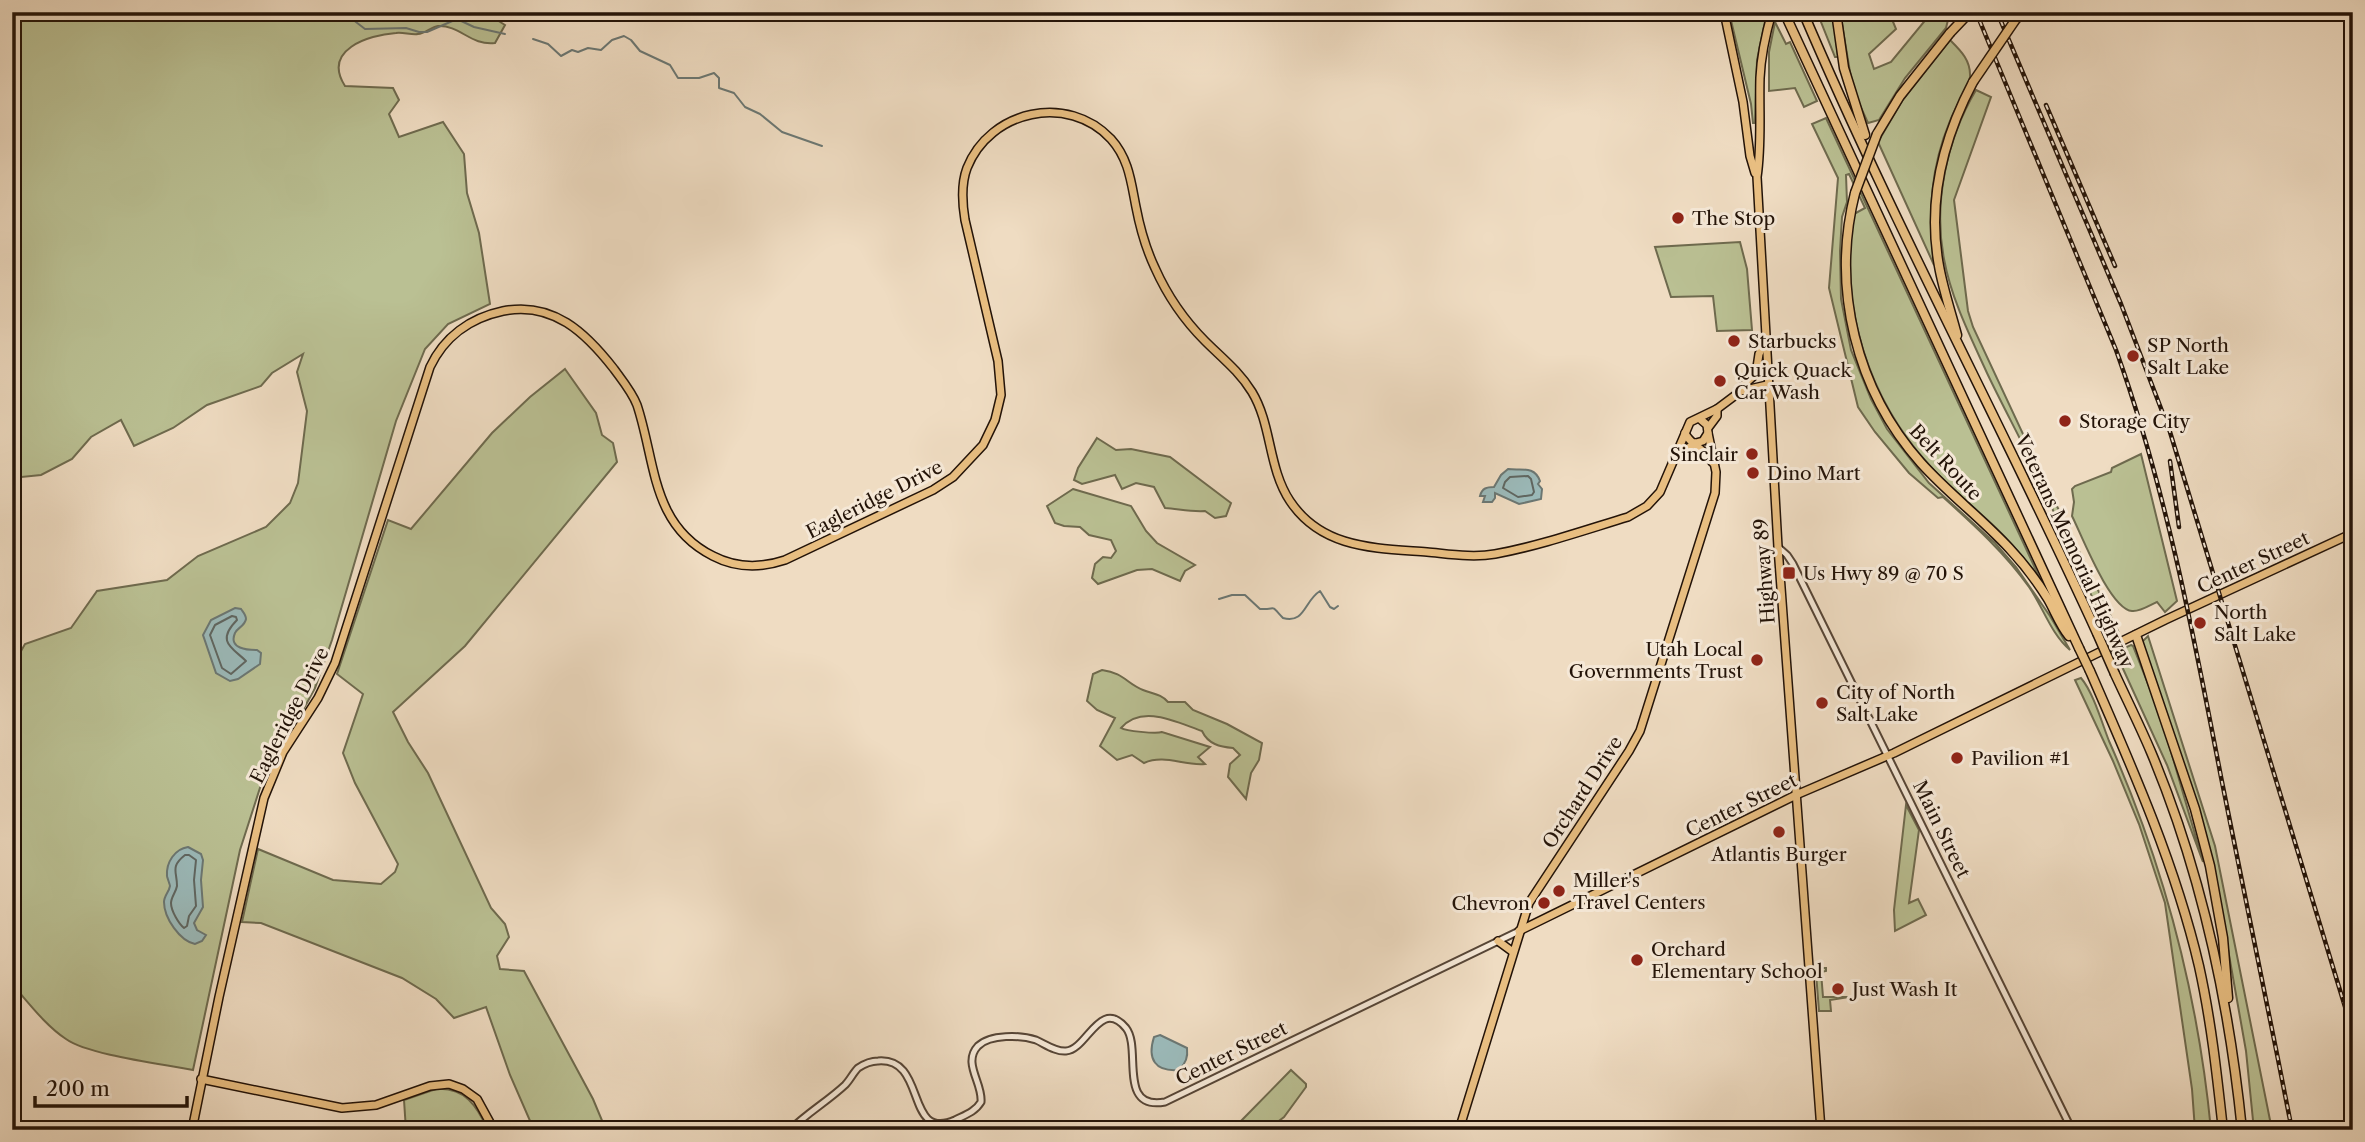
<svg xmlns="http://www.w3.org/2000/svg" width="2365" height="1142" font-family="'Libre Caslon Text',serif">
<style>
.green{fill:#bac093;stroke:#6e6a4e;stroke-width:2}
.water{fill:#9bbaba;stroke:#6b7773;stroke-width:2}
.lines{fill:none;stroke-linecap:round;stroke-linejoin:round}
.shore{stroke:#5f6661;stroke-width:2}
.stream{stroke:#6b7773;stroke-width:2}
.minor-casing{stroke:#564536;stroke-width:9}
.major-casing{stroke:#231308;stroke-width:10}
.highway-casing{stroke:#231308;stroke-width:11}
.minor{stroke:#f5e8d7;stroke-width:5}
.major{stroke:#e8be81;stroke-width:7}
.highway{stroke:#e8be81;stroke-width:8}
.rail-casing{stroke:#231308;stroke-width:4.5}
.rail{stroke:#f5e8d7;stroke-width:2;stroke-dasharray:5;stroke-linecap:butt}
.highway-bridge-casing{stroke:#231308;stroke-width:11;stroke-linecap:butt}
.highway-bridge{stroke:#e8be81;stroke-width:8}
.poi-dot{fill:#8f2418;stroke:#f5e8d7;stroke-width:2.5}
.labels{text-anchor:middle;stroke-width:6;stroke-linejoin:round;paint-order:stroke}
.poi-label{font-size:19px;fill:#231308;stroke:#f5e8d7;text-anchor:start}
.street-label{font-size:19px;fill:#231308;stroke:#f5e8d7}
</style>
<rect width="100%" height="100%" fill="#efdcc2"/>
<filter id="stains"><feTurbulence type="fractalNoise" baseFrequency=".00286" numOctaves="4"/><feColorMatrix values="0 0 0 0 .2 0 0 0 0 .09 0 0 0 0 .02 0 0 0 .5 -.17"/></filter>
<radialGradient id="worn" r=".72"><stop offset=".6" stop-color="#630" stop-opacity="0"/><stop offset="1" stop-color="#630" stop-opacity=".3"/></radialGradient>
<g class="green">
<path d="M12,12H484L505,25L495,43C471,46 460,25 438,26C431,27 425,34 418,34C411,35 403,32 396,33C368,35 322,50 345,86L393,88L399,100L389,114L399,137L443,122L464,154L467,193L479,233L490,304L448,324L425,349L396,421L332,640L315,688L296,723L267,766L240,850L193,1070C163,1064 88,1055 66,1039C45,1025 29,1003 12,984V667L25,644L71,628L97,591L167,580L198,556L266,527L290,503L298,483L307,411L297,372L303,354L272,373L261,386L207,405L173,428L134,446L121,420L91,437L72,459L41,475L12,478Z"/>
<path d="M1729,12H1767L1757,60L1755,123H1753L1751,104Z"/>
<path d="M1817,12H1833L1838,57H1835Z"/>
<path d="M1840,12H1889L1896,29L1869,54L1874,69L1891,62L1932,12H1950L1946,28L1905,78L1879,120L1868,123L1853,90Z"/>
<path d="M1775,22L1786,44L1790,42L1817,101L1804,107L1795,88L1769,91V52Z"/>
<path d="M1950,40C1960,50 1971,60 1970,77C1969,87 1954,109 1950,121C1930,169 1928,214 1934,265L1878,142L1902,101Z"/>
<path d="M1976,90L1991,97L1954,200L1968,311L1973,327L2051,494L2118,631L2106,633C2098,604 2082,577 2070,551C2060,530 2053,508 2043,487C2026,448 2005,411 1987,373C1970,336 1951,298 1944,259C1933,202 1947,139 1976,90Z"/>
<path d="M1826,118L2041,581C2027,562 2013,544 1996,528C1974,507 1950,488 1930,466C1868,399 1838,304 1854,214L1865,208L1849,174L1846,175L1847,202L1842,217L1840,251L1841,299L1851,350L1871,399L1887,429L1929,483L1995,543L2016,567L2050,616L2070,650C2051,634 2043,607 2029,587C2005,553 1974,525 1943,497L1938,498L1909,473L1875,432L1858,407L1829,288L1838,178L1812,124Z"/>
<path d="M1740,242L1747,269L1752,330L1717,331L1713,296L1671,297L1655,247Z"/>
<path d="M565,369L596,413L602,435L613,443L617,462L465,646L393,712L408,742L428,773L491,908L505,924L509,937L497,956L500,969L524,971L593,1099L606,1130H534L510,1075L486,1007L454,1018L436,999L402,978L261,923L242,922L258,849L333,880L381,884L395,872L398,864L355,783L343,753L363,694L337,674L388,520L411,529L492,433L530,397Z"/>
<path d="M1097,438L1116,450L1131,449L1170,457L1231,503L1226,516L1215,518L1205,511C1191,512 1179,509 1165,508L1154,487L1136,483L1122,489L1115,475L1082,484L1074,480L1078,468Z"/>
<path d="M2141,454L2177,601L2165,612L2157,602C2150,605 2140,612 2132,611C2110,609 2082,536 2072,516L2074,502L2072,489L2075,486L2111,472L2112,468Z"/>
<path d="M1073,489L1131,506L1146,531L1157,543L1195,565L1185,571L1180,581L1152,569L1137,570L1098,584L1092,578L1095,564L1103,557L1111,558L1116,551L1111,540L1089,535L1080,527L1064,526L1055,523L1047,506Z"/>
<path d="M2148,636L2215,846L2272,1130H2254L2246,1051L2220,904L2142,642Z"/>
<path d="M2131,645L2133,646L2161,717L2203,862L2167,765L2119,660L2120,650Z"/>
<path d="M1102,670C1124,673 1126,683 1143,690C1153,694 1161,694 1168,702H1185L1193,710L1227,724L1262,743L1259,760L1251,773L1246,799L1228,777L1230,764L1240,755L1233,748C1220,747 1208,744 1202,731C1176,722 1142,704 1121,728C1126,731 1156,734 1162,732L1210,747L1198,757L1205,764C1183,766 1165,754 1144,763L1132,755L1117,760L1100,746L1115,718L1097,710L1087,701L1093,674Z"/>
<path d="M2081,678C2093,692 2102,723 2109,741C2164,865 2198,995 2211,1130H2195L2192,1089L2165,903L2139,824L2113,761L2075,680Z"/>
<path d="M1906,805L1919,830L1909,903L1918,899L1926,915L1895,931L1894,910Z"/>
<path d="M1821,968H1826V971L1821,972L1823,997H1849L1830,1000L1831,1011H1819L1816,973Z"/>
<path d="M1291,1070L1306,1084V1087L1284,1117L1267,1130H1235L1241,1121Z"/>
<path d="M436,1089C465,1087 477,1106 488,1130H406L404,1100Z"/>
</g>
<g class="water">
<path d="M1508,469C1521,471 1534,465 1540,481L1538,484L1542,489L1541,499L1519,504L1495,493V498L1492,502H1483L1485,496H1480C1482,488 1487,487 1494,487L1501,475Z"/>
<path d="M235,608L241,609C243,612 246,615 246,619C245,626 237,628 235,633C228,649 248,650 257,650L261,653L260,664L238,679L230,681L216,673L203,635L211,620Z"/>
<path d="M188,847L201,854L203,860L201,880L203,907L194,923L197,930L206,935L202,941L195,944C180,941 164,918 164,902C164,896 169,892 170,886C170,885 167,877 167,876C166,862 175,849 188,847Z"/>
<path d="M1160,1035L1187,1048C1188,1057 1186,1063 1179,1070C1155,1072 1147,1059 1154,1037Z"/>
</g>
<g class="lines">
<g class="shore">
<path d="M1528,476L1531,479L1534,492L1532,495L1518,497L1503,488L1505,482L1510,477Z"/>
<path d="M232,616L236,617L237,620C215,642 233,648 246,661L231,674L222,668L210,635L215,625Z"/>
<path d="M185,855H189L196,860L194,880L196,906L189,916L187,926L184,928C179,924 171,911 171,903C171,897 176,892 177,886C177,871 170,867 185,855Z"/>
</g>
<g class="stream">
<path d="M343,12L365,29L406,28L419,32H427L457,19L474,27L505,34"/>
<path d="M533,39L548,44L561,56L572,50L578,52L588,48L601,50L612,40L624,36L631,40L640,51L670,65L678,78H699L714,73L719,78V88L734,93L745,107L760,114L782,132L822,146"/>
<path d="M1219,599L1232,595H1245L1260,609C1278,610 1269,603 1283,618C1305,624 1304,601 1320,591L1330,607L1334,609L1338,606"/>
</g>
<defs>
<g id="minor">
<path d="M1778,547L1787,555L1793,564L2072,1130"/>
<path d="M790,1130C807,1113 828,1101 845,1085C850,1080 853,1073 858,1068C864,1064 871,1061 878,1061C928,1057 904,1142 955,1120C965,1115 975,1112 981,1102C983,1083 962,1063 978,1046C990,1034 1021,1035 1036,1040C1045,1044 1056,1052 1066,1051C1087,1050 1100,997 1126,1028C1142,1048 1117,1111 1165,1102L1519,931"/>
</g>
<g id="major">
<path d="M1724,12L1743,102L1750,156L1755,173"/>
<path d="M1772,12C1766,33 1761,55 1760,78C1759,111 1762,143 1757,177L1778,547L1821,1130"/>
<path d="M1738,390L1756,374L1759,354L1765,342"/>
<path d="M1708,428L1717,416V409"/>
<path d="M1685,433C1690,445 1704,448 1712,462"/>
<path d="M1696,443L1703,441L1708,433L1707,425L1700,419"/>
<path d="M1674,459L1695,443"/>
<path d="M1519,931L1796,795L1894,753L2165,620L2353,533"/>
<path d="M1498,941L1513,952"/>
<path d="M201,1079L342,1108L376,1105L430,1086L449,1084L463,1089L477,1099L494,1130"/>
<path d="M192,1130L219,997L264,798L283,752L318,698L335,663L430,367C444,337 470,318 503,311C553,301 586,333 614,369C622,380 632,392 637,405C656,462 651,525 713,556C736,568 761,568 785,560L933,490L953,477L983,445L995,420L1001,395L998,361L965,220C962,202 961,184 967,168C990,110 1068,93 1111,139C1129,159 1131,182 1136,207C1140,228 1146,249 1155,268C1167,295 1184,320 1205,341C1222,358 1239,371 1252,392C1272,425 1268,468 1290,501C1322,549 1375,548 1427,552C1449,554 1473,558 1495,554C1539,546 1585,530 1628,517L1647,506L1660,492L1690,422L1717,409L1741,391L1767,385"/>
<path d="M1459,1130L1529,903L1629,751L1640,731L1715,493L1716,472L1708,433"/>
</g>
<g id="highway">
<path d="M1784,12L2079,648"/>
<path d="M1803,12C1893,223 2002,425 2097,633"/>
<path d="M1836,12L1844,68L1865,135"/>
<path d="M2016,19L2022,12"/>
<path d="M1877,134L1900,96L1950,33"/>
<path d="M1855,193C1831,288 1856,390 1921,463C1948,493 1981,518 2009,548C2024,564 2037,581 2048,599C2055,611 2060,625 2069,636"/>
<path d="M1957,335C1951,312 1943,289 1939,266C1927,201 1943,139 1973,82"/>
<path d="M2136,635L2195,809L2210,866L2223,938L2228,998"/>
<path d="M2090,671C2132,767 2175,864 2199,966C2211,1020 2217,1075 2223,1130"/>
<path d="M2115,674C2127,700 2140,726 2151,752C2201,871 2229,1002 2242,1130"/>
</g>
</defs>
<use href="#minor" class="minor-casing"/>
<use href="#major" class="major-casing"/>
<use href="#highway" class="highway-casing"/>
<use href="#minor" class="minor"/>
<use href="#major" class="major"/>
<use href="#highway" class="highway"/>
<defs>
<g id="rail">
<path d="M1976,12L2116,350C2166,489 2193,632 2221,777C2244,894 2269,1012 2292,1130"/>
<path d="M1997,12L2121,304L2170,432L2353,1033"/>
<path d="M2046,105L2115,266"/>
<path d="M2170,461L2179,527"/>
</g>
</defs>
<use href="#rail" class="rail-casing"/>
<use href="#rail" class="rail"/>
<defs>
<g id="highway-bridge">
<path d="M1950,33L1970,12"/>
<path d="M1973,82L2016,19"/>
<path d="M1855,193L1877,134"/>
<path d="M2097,633L2115,674"/>
<path d="M2079,648L2090,671"/>
</g>
</defs>
<use href="#highway-bridge" class="highway-bridge-casing"/>
<use href="#highway-bridge" class="highway-bridge"/>
</g>
<g class="poi-dot">
<circle cx="1678" cy="218" r="7"/>
<circle cx="1734" cy="341" r="7"/>
<circle cx="2133" cy="356" r="7"/>
<circle cx="1720" cy="381" r="7"/>
<circle cx="2065" cy="421" r="7"/>
<circle cx="1752" cy="454" r="7"/>
<circle cx="1753" cy="473" r="7"/>
<rect x="1782" y="566" width="14" height="14" rx="3.5"/>
<circle cx="2200" cy="623" r="7"/>
<circle cx="1757" cy="660" r="7"/>
<circle cx="1822" cy="703" r="7"/>
<circle cx="1957" cy="758" r="7"/>
<circle cx="1779" cy="832" r="7"/>
<circle cx="1559" cy="891" r="7"/>
<circle cx="1544" cy="903" r="7"/>
<circle cx="1637" cy="960" r="7"/>
<circle cx="1838" cy="989" r="7"/>
</g>
<g class="labels">
<g class="poi-label">
<text x="1692" y="225">The Stop</text>
<text x="1748" y="348">Starbucks</text>
<text x="2147" y="352">SP North<tspan x="2147" dy="22">Salt Lake</tspan></text>
<text x="1734" y="377">Quick Quack<tspan x="1734" dy="22">Car Wash</tspan></text>
<text x="2079" y="428">Storage City</text>
<text x="1738" y="461" text-anchor="end">Sinclair</text>
<text x="1767" y="480">Dino Mart</text>
<text x="1803" y="580">Us Hwy 89 @ 70 S</text>
<text x="2214" y="619">North<tspan x="2214" dy="22">Salt Lake</tspan></text>
<text x="1743" y="656" text-anchor="end">Utah Local<tspan x="1743" dy="22">Governments Trust</tspan></text>
<text x="1836" y="699">City of North<tspan x="1836" dy="22">Salt Lake</tspan></text>
<text x="1971" y="765">Pavilion #1</text>
<text x="1779" y="861" text-anchor="middle">Atlantis Burger</text>
<text x="1573" y="887">Miller's<tspan x="1573" dy="22">Travel Centers</tspan></text>
<text x="1530" y="910" text-anchor="end">Chevron</text>
<text x="1651" y="956">Orchard<tspan x="1651" dy="22">Elementary School</tspan></text>
<text x="1852" y="996">Just Wash It</text>
</g>
<g class="street-label">
<text transform="translate(1946 462) rotate(47)" y="7">Belt Route</text>
<text transform="translate(874 499) rotate(-27)" y="7">Eagleridge Drive</text>
<text transform="translate(2075 551) rotate(65)" y="7">Veterans Memorial Highway</text>
<text transform="translate(2253 562) rotate(-25)" y="7">Center Street</text>
<text transform="translate(1764 571) rotate(-94)" y="7">Highway 89</text>
<text transform="translate(289 715) rotate(-63)" y="7">Eagleridge Drive</text>
<text transform="translate(1582 792) rotate(-57)" y="7">Orchard Drive</text>
<text transform="translate(1741 805) rotate(-26)" y="7">Center Street</text>
<text transform="translate(1942 829) rotate(64)" y="7">Main Street</text>
<text transform="translate(1231 1053) rotate(-26)" y="7">Center Street</text>
</g>
</g>
<rect width="2365" height="1142" fill="none" stroke="#efdcc2" stroke-width="42"/>
<rect x="14" y="14" width="2337" height="1114" fill="none" stroke="#231308" stroke-width="3.5"/>
<rect x="21" y="21" width="2323" height="1100" fill="none" stroke="#231308" stroke-width="2"/>
<path d="M35 1096v10h152v-10" fill="none" stroke="#231308" stroke-width="3.5"/>
<text x="46" y="1096" font-size="21" fill="#231308" stroke="#f5e8d7" stroke-width="5" paint-order="stroke">200 m</text>
<rect width="100%" height="100%" filter="url(#stains)"/>
<rect width="100%" height="100%" fill="url(#worn)"/>
</svg>
